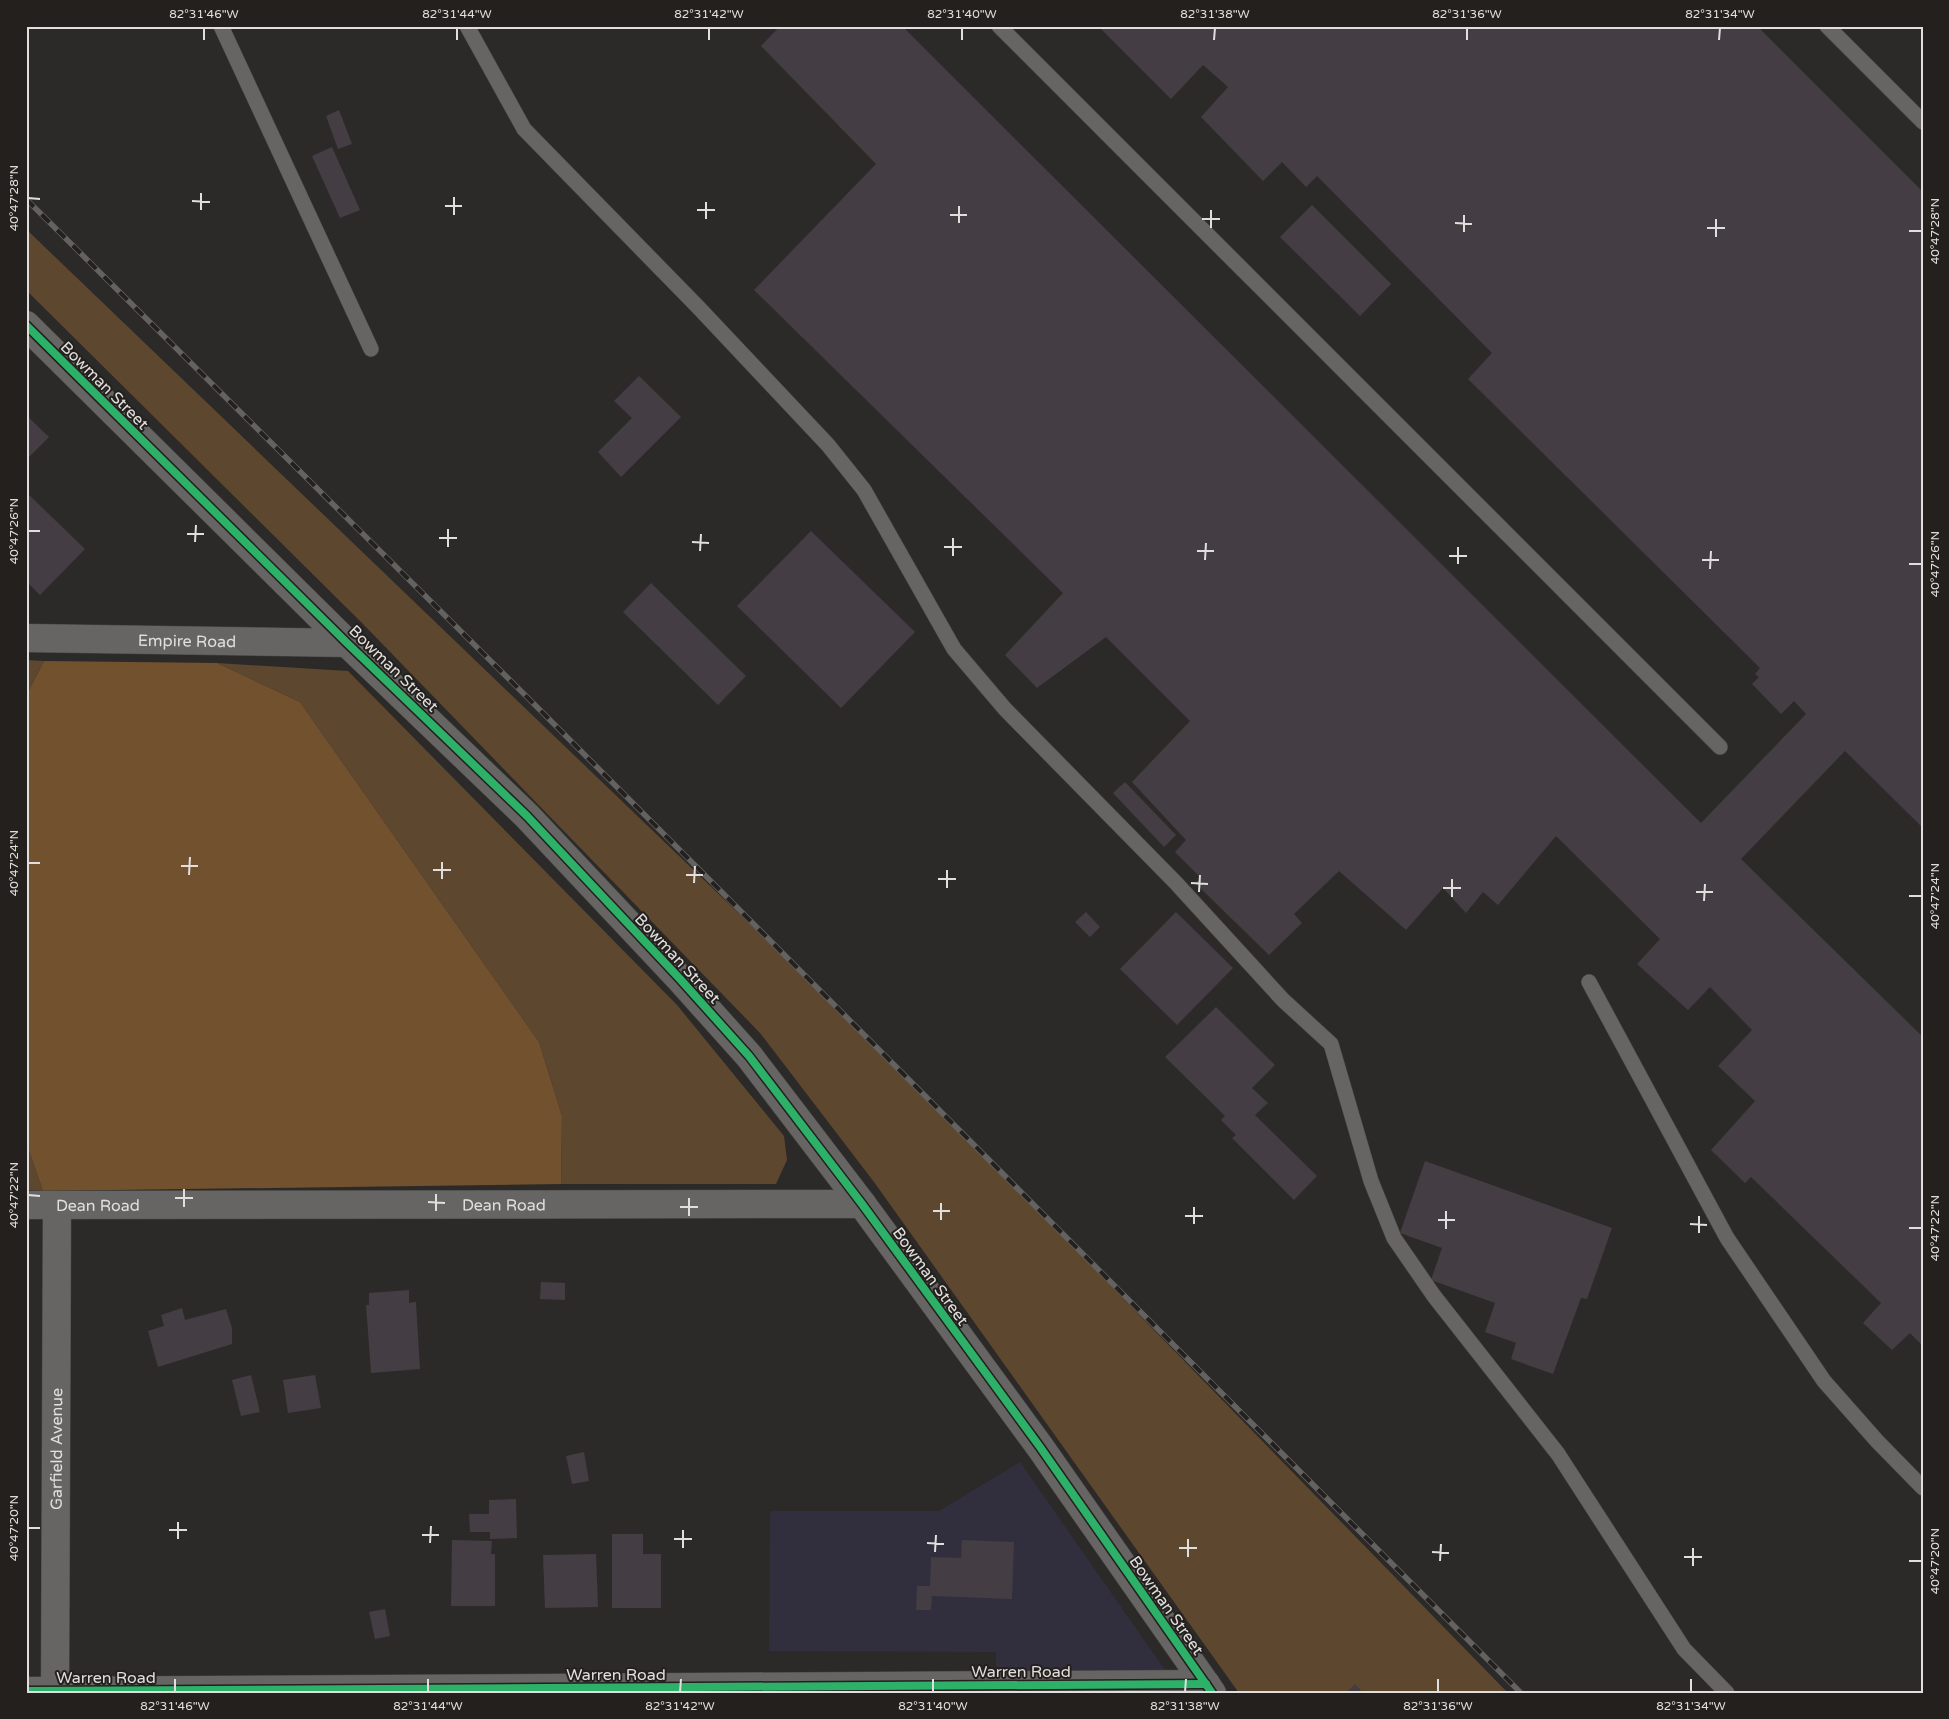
<svg xmlns="http://www.w3.org/2000/svg" width="1949" height="1719" font-family="'Varela Round',sans-serif">
<style>
.commercial{fill:#312f3e}
.green{fill:#5d472f}
.forest{fill:#72512f}
.building{fill:#443d44}
.lines{fill:none;stroke-linecap:round;stroke-linejoin:round}
.service-casing{stroke:#494846;stroke-width:16}
.minor-casing{stroke:#494846;stroke-width:29}
.tertiary-casing{stroke:#494846;stroke-width:29}
.service{stroke:#666563;stroke-width:15}
.minor{stroke:#666563;stroke-width:28}
.tertiary{stroke:#666563;stroke-width:28}
.rail-casing{stroke:#636261;stroke-width:5.5}
.rail{stroke:#23201e;stroke-width:4;stroke-dasharray:11;stroke-linecap:butt}
.cycleway-casing{stroke:#23201e;stroke-width:11}
.cycleway{stroke:#2db169;stroke-width:8}
.ticks{fill:none;stroke:#e1dfdd;stroke-width:2}
.labels{text-anchor:middle;stroke-width:4;stroke-linejoin:round;paint-order:stroke}
.street-label{font-size:16px;fill:#e1dfdd;stroke:#23201e}
.neatline{fill:none;stroke:#e1dfdd;stroke-width:2}
.ticks-label{font-size:12px;text-anchor:middle;fill:#e1dfdd}
</style>
<rect width="100%" height="100%" fill="#2c2a28"/>
<path class="commercial" d="M1020,1462L1181,1693H996V1652L769,1651L770,1511H939Z"/>
<g class="green">
<path d="M26,229L878,1047L1508,1693H1239L874,1182L760,1033L363,624L26,290Z"/>
<path d="M26,660L44,661L26,696Z"/>
<path d="M217,663L348,671L677,1005L784,1136L787,1160L776,1184H561L562,1116L539,1042L300,702Z"/>
<path d="M26,1142L43,1191L26,1190Z"/>
</g>
<path class="forest" d="M44,661L217,663L300,702L539,1042L562,1116L561,1184L43,1191L26,1142V696Z"/>
<g class="building">
<path d="M780,26H902L1701,823L1806,714L1794,701L1781,714L1752,684L1759,677L1755,674L1760,668L1468,379L1492,353L1317,176L1306,187L1282,162L1263,181L1201,117L1228,87L1203,65L1171,99L1098,26H1757L1923,192V828L1845,751L1741,859L1923,1037V1346L1910,1333L1892,1350L1863,1323L1881,1303L1751,1177L1745,1183L1711,1150L1755,1101L1718,1066L1752,1030L1710,987L1688,1010L1637,964L1660,939L1556,836L1498,905L1483,892L1466,913L1443,888L1406,930L1339,871L1294,914L1302,923L1269,955L1195,883L1201,878L1175,852L1186,840L1132,782L1190,721L1106,637L1037,688L1005,655L1063,593L754,290L876,164L761,46Z"/>
<path d="M339,110L352,144L338,149L326,116Z"/>
<path d="M332,147L360,210L340,218L312,156Z"/>
<path d="M1312,205L1391,284L1360,316L1280,237Z"/>
<path d="M639,376L681,417L621,477L598,452L632,418L614,401Z"/>
<path d="M26,415L49,437L26,460Z"/>
<path d="M26,492L85,549L40,595L26,581Z"/>
<path d="M811,531L915,632L841,708L737,606Z"/>
<path d="M651,583L746,676L718,705L623,612Z"/>
<path d="M1125,782L1176,835L1164,847L1113,793Z"/>
<path d="M1086,912L1100,927L1090,937L1075,922Z"/>
<path d="M1176,912L1233,968L1177,1025L1120,969Z"/>
<path d="M1216,1007L1275,1065L1252,1088L1268,1103L1255,1115L1317,1176L1294,1200L1232,1138L1236,1135L1221,1120L1225,1116L1165,1057Z"/>
<path d="M1425,1161L1612,1228L1587,1299L1581,1298L1553,1374L1511,1359L1516,1343L1485,1332L1495,1303L1431,1280L1442,1248L1400,1233Z"/>
<path d="M541,1282L565,1283V1300L540,1299Z"/>
<path d="M409,1290V1303L416,1302L420,1369L371,1373L366,1305H369V1293Z"/>
<path d="M182,1308L185,1320L226,1309L232,1328V1344L158,1367L148,1331L164,1326L161,1315Z"/>
<path d="M251,1375L260,1412L241,1416L232,1380Z"/>
<path d="M315,1375L321,1408L288,1413L283,1380Z"/>
<path d="M584,1452L589,1481L572,1484L566,1456Z"/>
<path d="M516,1499L517,1538L490,1539V1532H470L469,1514H489V1500Z"/>
<path d="M612,1534H643V1554H661V1608H612Z"/>
<path d="M452,1540L492,1541L491,1554H495V1606H451Z"/>
<path d="M962,1540L1014,1542L1012,1599L932,1596L931,1610H916L917,1586H930L931,1557L961,1558Z"/>
<path d="M596,1554L598,1607L545,1608L543,1555Z"/>
<path d="M385,1609L390,1636L375,1639L369,1612Z"/>
<path d="M1355,1684L1363,1693H1346Z"/>
</g>
<g class="lines">
<defs>
<g id="service">
<path d="M221,26L371,349"/>
<path d="M467,26L524,129L698,307L828,445L864,490L954,649L1005,709L1176,883L1283,1000L1331,1044L1371,1181L1394,1238L1434,1296L1558,1454L1684,1649L1727,1693"/>
<path d="M999,26L1720,747"/>
<path d="M1827,26L1923,122"/>
<path d="M1589,982L1727,1238L1824,1381L1877,1441L1923,1488"/>
</g>
<g id="minor">
<path id="s1" d="M26,638L347,643"/>
<path id="s2" d="M26,1205L862,1204"/>
<path d="M26,1691L1206,1684"/>
<path id="s3" d="M55,1693L57,1205"/>
</g>
<path id="tertiary" d="M26,325L347,643L527,816L680,979L749,1056L862,1204L1040,1447L1212,1693"/>
</defs>
<use href="#service" class="service-casing"/>
<use href="#minor" class="minor-casing"/>
<use href="#tertiary" class="tertiary-casing"/>
<use href="#service" class="service"/>
<use href="#minor" class="minor"/>
<use href="#tertiary" class="tertiary"/>
<defs>
<path id="rail" d="M26,199L532,702L1521,1693"/>
</defs>
<use href="#rail" class="rail-casing"/>
<use href="#rail" class="rail"/>
<defs>
<g id="cycleway">
<path d="M26,325L347,643L527,816L680,979L749,1056L862,1204L1040,1447L1212,1693"/>
<path d="M26,1691L1206,1684"/>
</g>
</defs>
<use href="#cycleway" class="cycleway-casing"/>
<use href="#cycleway" class="cycleway"/>
</g>
<path class="ticks" d="M204,40V28M457,40V28M709,40V28M962,40V28M1214,40L1215,28M1467,40V28M1719,40L1720,28M28,198L40,199M192,201L210,202M445,206H462M201,210V193M697,210H715M454,215V197M950,215H967M706,219V202M1202,219H1220M959,223V206M1455,223L1472,224M1211,228V210M1707,228H1725M1909,231H1922M1464,232V215M1716,237V219M28,531H40M187,534H204M439,538H457M195,542L196,525M692,542L709,543M448,547V529M944,547H962M700,551L701,534M1197,551H1214M953,556V538M1449,556H1467M1205,560L1206,543M1702,560H1719M1458,564V547M1909,564H1922M1710,569L1711,551M28,863H40M181,866H198M433,870H451M189,875L190,857M686,875H703M442,879V862M938,879H956M694,883L695,866M1191,883L1208,884M947,888V870M1443,888H1461M1199,892L1200,875M1696,892H1713M1909,896H1922M1452,897V879M1704,901L1705,884M28,1195L40,1196M175,1198H193M428,1202L445,1203M184,1207V1189M680,1207H698M436,1211V1194M933,1211H950M689,1216V1198M1185,1216H1203M941,1220V1203M1438,1220H1455M1194,1224V1207M1690,1224L1707,1225M1909,1228H1922M1446,1229V1211M1699,1233V1216M28,1528H40M169,1530H187M422,1535H439M178,1539V1522M674,1539H692M430,1543L431,1526M927,1543L944,1544M683,1548V1530M1179,1548H1197M935,1552L936,1535M1432,1552L1449,1553M1188,1557V1539M1684,1557H1702M1440,1561L1441,1544M1909,1561H1922M1693,1566V1548M175,1692V1679M428,1692V1679M680,1692L681,1679M933,1692V1679M1185,1692L1186,1679M1438,1692V1679M1691,1692V1679"/>
<g class="labels">
<g class="street-label">
<text transform="translate(105 385) rotate(45)" y="6">Bowman Street</text>
<text dy="6" stroke="none"><textPath href="#s1" startOffset="161">Empire Road</textPath></text>
<text transform="translate(394 668) rotate(44)" y="6">Bowman Street</text>
<text transform="translate(678 958) rotate(47)" y="6">Bowman Street</text>
<text dy="6" stroke="none"><textPath href="#s2" startOffset="478">Dean Road</textPath></text>
<text dy="6" stroke="none"><textPath href="#s2" startOffset="72">Dean Road</textPath></text>
<text transform="translate(931 1276) rotate(54)" y="6">Bowman Street</text>
<text dy="6" stroke="none"><textPath href="#s3" startOffset="244">Garfield Avenue</textPath></text>
<text transform="translate(1167 1605) rotate(55)" y="6">Bowman Street</text>
<text x="1021" y="1677">Warren Road</text>
<text x="616" y="1680">Warren Road</text>
<text x="106" y="1683">Warren Road</text>
</g>
</g>
<rect width="1949" height="1719" fill="none" stroke="#23201e" stroke-width="55"/>
<rect x="28" y="28" width="1894" height="1664" class="neatline"/>
<g class="ticks-label">
<text x="204" y="18">82°31'46"W</text>
<text x="457" y="18">82°31'44"W</text>
<text x="709" y="18">82°31'42"W</text>
<text x="962" y="18">82°31'40"W</text>
<text x="1215" y="18">82°31'38"W</text>
<text x="1467" y="18">82°31'36"W</text>
<text x="1720" y="18">82°31'34"W</text>
<text transform="translate(14 198) rotate(-90)" y="4">40°47'28"N</text>
<text transform="translate(1935 231) rotate(-90)" y="4">40°47'28"N</text>
<text transform="translate(14 531) rotate(-90)" y="4">40°47'26"N</text>
<text transform="translate(1935 564) rotate(-90)" y="4">40°47'26"N</text>
<text transform="translate(14 863) rotate(-90)" y="4">40°47'24"N</text>
<text transform="translate(1935 896) rotate(-90)" y="4">40°47'24"N</text>
<text transform="translate(14 1195) rotate(-90)" y="4">40°47'22"N</text>
<text transform="translate(1935 1228) rotate(-90)" y="4">40°47'22"N</text>
<text transform="translate(14 1528) rotate(-90)" y="4">40°47'20"N</text>
<text transform="translate(1935 1561) rotate(-90)" y="4">40°47'20"N</text>
<text x="175" y="1710">82°31'46"W</text>
<text x="428" y="1710">82°31'44"W</text>
<text x="680" y="1710">82°31'42"W</text>
<text x="933" y="1710">82°31'40"W</text>
<text x="1185" y="1710">82°31'38"W</text>
<text x="1438" y="1710">82°31'36"W</text>
<text x="1691" y="1710">82°31'34"W</text>
</g>
</svg>
